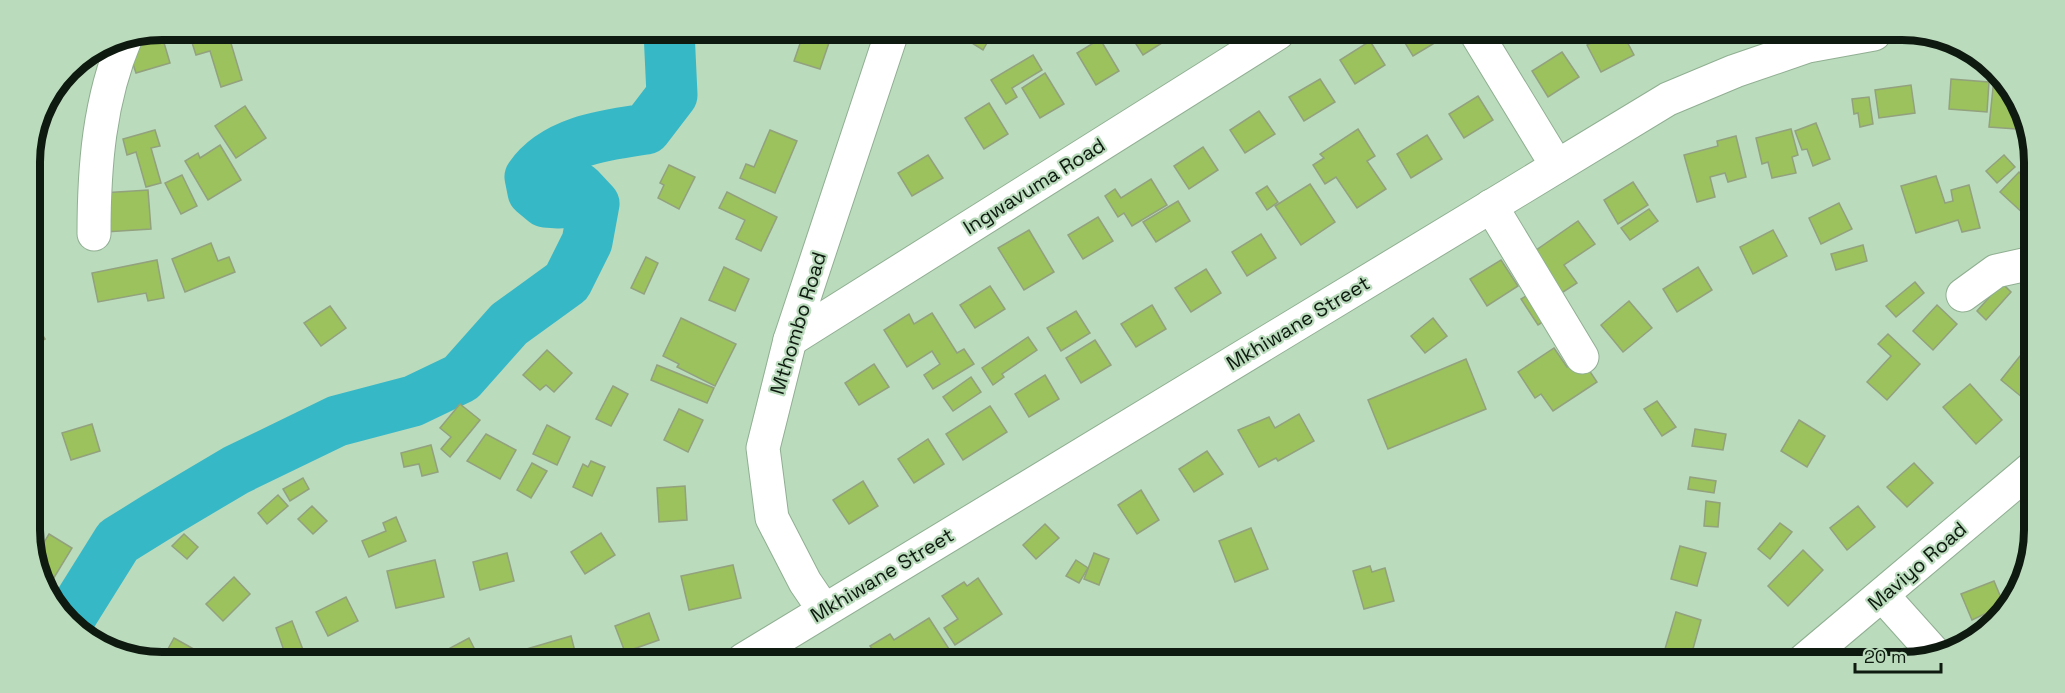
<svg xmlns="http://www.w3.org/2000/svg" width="2065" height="693" font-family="'Space Grotesk',sans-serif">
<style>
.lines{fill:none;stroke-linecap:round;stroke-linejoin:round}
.river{stroke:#37b8c7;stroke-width:51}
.building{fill:#9bc25c;stroke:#92a17e;stroke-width:1.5}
.minor-casing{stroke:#90af92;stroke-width:35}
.minor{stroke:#fff;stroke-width:33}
.labels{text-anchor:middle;stroke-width:4.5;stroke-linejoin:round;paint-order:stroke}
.street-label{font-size:20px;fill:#0e1a0f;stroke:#bbdbbd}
.rim{fill:none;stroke:#0e1a0f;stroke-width:8}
</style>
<rect width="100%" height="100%" fill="#bbdbbd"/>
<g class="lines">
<path class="river" d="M68,621L118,541L155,518L236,470L337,421L413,401L461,378L509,324L567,282L587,242L594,204L579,188L559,203L545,202L533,192L530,177C555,141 606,135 646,129L672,95L669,31"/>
</g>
<g class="building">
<path d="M188,30H227L242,80L221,87L210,51L196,55Z"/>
<path d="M804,32L832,34L820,69L794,61Z"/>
<path d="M961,32H993L983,50L959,35Z"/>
<path d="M1012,32H1034L1025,43Z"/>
<path d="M1129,33H1171L1173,36L1143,55Z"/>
<path d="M1399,33H1440L1443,38L1413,56Z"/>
<path d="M1609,34H1623L1634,55L1601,72L1587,45Z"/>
<path d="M162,36L170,63L136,73L127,46Z"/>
<path d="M1100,39L1119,71L1096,85L1077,53Z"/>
<path d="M1370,41L1385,65L1355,84L1340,60Z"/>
<path d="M1562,52L1579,77L1548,97L1532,71Z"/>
<path d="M1033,55L1042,70L1012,88L1017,97L1006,104L991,80Z"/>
<path d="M1045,73L1064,104L1040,118L1022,88Z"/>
<path d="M1994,78L2004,79L2015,102L2014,110H2017L2016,129L1989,127Z"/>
<path d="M1320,79L1335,102L1304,121L1289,97Z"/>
<path d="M1951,79L1989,82L1987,112L1949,109Z"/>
<path d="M1911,85L1915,113L1879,118L1875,90Z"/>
<path d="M1478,96L1493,120L1464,138L1449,114Z"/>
<path d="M1869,97L1873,124L1860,127L1858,113L1854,114L1852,99Z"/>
<path d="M989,103L1008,134L984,149L965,118Z"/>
<path d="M245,106L266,138L236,158L215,126Z"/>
<path d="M1259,111L1275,134L1245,153L1230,130Z"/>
<path d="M1816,123L1830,159L1813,166L1807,149L1802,150L1795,131Z"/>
<path d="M1358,129L1375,156L1367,161L1386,189L1357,208L1336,177L1325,184L1313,165L1324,158L1320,154Z"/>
<path d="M1791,129L1798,155L1792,157L1796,173L1772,178L1768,162L1762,164L1756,138Z"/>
<path d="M155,130L160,146L151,148L161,183L146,187L136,152L127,155L123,139Z"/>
<path d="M770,130L797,141L775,193L740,178L746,164L754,167Z"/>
<path d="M1427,135L1442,159L1411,178L1397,154Z"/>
<path d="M1736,136L1746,177L1728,182L1725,173L1710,177L1715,197L1697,202L1684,155L1718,146L1717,141Z"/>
<path d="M220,145L241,180L208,200L185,161L198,153L200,158Z"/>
<path d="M1203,147L1218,170L1189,189L1174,166Z"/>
<path d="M928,155L943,178L912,196L898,173Z"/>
<path d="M2004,155L2015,167L1997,183L1986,171Z"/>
<path d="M669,165L695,177L679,209L658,198L664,185L660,183Z"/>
<path d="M2019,172L2032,185V209L2026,216L2000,192Z"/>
<path d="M182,175L197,206L181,214L165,183Z"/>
<path d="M1936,176L1945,203L1953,201L1951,190L1969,185L1980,228L1962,232L1958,220L1916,233L1901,186Z"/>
<path d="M1151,179L1167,205L1132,226L1124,213L1118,217L1105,196L1115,189L1121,198Z"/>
<path d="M1633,182L1648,205L1618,224L1604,200Z"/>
<path d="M1310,184L1335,222L1301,245L1275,206Z"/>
<path d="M1267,186L1278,202L1267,210L1256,193Z"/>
<path d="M148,190L151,229L105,232L102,193Z"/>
<path d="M727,192L777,217L761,251L736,239L745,220L719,208Z"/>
<path d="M1178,201L1190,221L1156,242L1143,222Z"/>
<path d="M1839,203L1852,229L1821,244L1809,218Z"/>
<path d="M1649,209L1658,221L1630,240L1621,228Z"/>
<path d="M1098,217L1113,241L1083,259L1068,235Z"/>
<path d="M1578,221L1595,244L1564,265L1577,283L1560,294L1532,253Z"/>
<path d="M1029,230L1054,272L1024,290L998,248Z"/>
<path d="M1773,230L1787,256L1753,274L1740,247Z"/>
<path d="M1261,234L1276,258L1247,276L1232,252Z"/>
<path d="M211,243L218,261L229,257L235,272L185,292L172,259Z"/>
<path d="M1863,245L1867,261L1836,270L1831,254Z"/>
<path d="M646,257L658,263L644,294L631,288Z"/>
<path d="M157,260L164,298L148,301L146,293L98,302L92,273Z"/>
<path d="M1501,260L1518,286L1487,306L1470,279Z"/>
<path d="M724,267L749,279L735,311L709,300Z"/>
<path d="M1698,267L1712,290L1677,312L1663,289Z"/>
<path d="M1206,269L1221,293L1191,312L1175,288Z"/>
<path d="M1915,282L1924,293L1896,317L1886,306Z"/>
<path d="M2002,283L2011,292L1986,320L1977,311Z"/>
<path d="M990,286L1005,309L975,328L960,305Z"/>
<path d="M1536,290L1553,316L1538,325L1521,299Z"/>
<path d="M1629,301L1652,328L1623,352L1601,325Z"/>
<path d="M1152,305L1166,329L1136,347L1121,324Z"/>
<path d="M1937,305L1957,324L1933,350L1913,331Z"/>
<path d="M330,306L346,328L321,346L304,323Z"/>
<path d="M1076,311L1090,333L1061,351L1047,328Z"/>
<path d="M932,313L957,353L964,349L974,364L933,389L924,375L940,364L932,351L907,367L884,330L909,314L914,324Z"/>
<path d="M31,316L45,339L31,348Z"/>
<path d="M681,318L736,344L715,386L677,367L679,364L663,356Z"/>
<path d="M1433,318L1447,336L1425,353L1411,336Z"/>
<path d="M1888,334L1920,364L1887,400L1867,382L1891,356L1878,344Z"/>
<path d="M1028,337L1037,350L1002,374L1004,377L993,385L982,368Z"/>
<path d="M1095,340L1111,365L1081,383L1066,358Z"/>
<path d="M1554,348L1567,367L1581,358L1597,382L1553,411L1541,394L1535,398L1518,372Z"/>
<path d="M547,350L572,373L554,392L546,385L540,390L523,375Z"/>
<path d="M2024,351L2031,357V388L2023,398L2001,380Z"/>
<path d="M1466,359L1486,409L1388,449L1368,400Z"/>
<path d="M874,364L889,387L859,405L845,383Z"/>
<path d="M657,365L714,388L707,403L651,380Z"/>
<path d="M1045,375L1059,399L1029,417L1015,394Z"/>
<path d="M971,377L981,392L953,411L943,397Z"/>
<path d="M1970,384L2002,420L1976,444L1943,407Z"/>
<path d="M613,386L628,394L611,426L596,419Z"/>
<path d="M1657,401L1676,427L1662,436L1644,409Z"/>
<path d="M460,404L480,420L450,457L441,449L451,437L440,428Z"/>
<path d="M990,406L1007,432L963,460L946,434Z"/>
<path d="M679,409L703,420L688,452L664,440Z"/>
<path d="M1299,414L1314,441L1278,461L1276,458L1259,467L1238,430L1269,417L1275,428Z"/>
<path d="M1799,420L1825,436L1807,467L1781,451Z"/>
<path d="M92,424L100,451L71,460L62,433Z"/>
<path d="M547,425L570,437L557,465L533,454Z"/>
<path d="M1695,429L1726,434L1723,450L1692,446Z"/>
<path d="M486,434L516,450L500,479L467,461Z"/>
<path d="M928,439L944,464L914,483L898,459Z"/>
<path d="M431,445L438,472L422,476L419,464L404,467L401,453Z"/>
<path d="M1207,451L1223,474L1194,492L1179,469Z"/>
<path d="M591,461L605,467L592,496L573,487L583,464L588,467Z"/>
<path d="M532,463L547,471L531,498L517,490Z"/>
<path d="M1914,463L1933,483L1907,507L1887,487Z"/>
<path d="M1690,477L1716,481L1714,493L1688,489Z"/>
<path d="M303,478L309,489L290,501L283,489Z"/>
<path d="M863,481L878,506L849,524L833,500Z"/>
<path d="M685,486L687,520L659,522L657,488Z"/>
<path d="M1141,490L1159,520L1137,534L1118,505Z"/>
<path d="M278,495L288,506L267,524L258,513Z"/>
<path d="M1706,501L1720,503L1718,527L1704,526Z"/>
<path d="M312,506L327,521L313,534L298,519Z"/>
<path d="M1858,506L1875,527L1847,550L1830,528Z"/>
<path d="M396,517L406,541L369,557L362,541L386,531L383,523Z"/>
<path d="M1780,523L1792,532L1770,559L1758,549Z"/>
<path d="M1045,524L1059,538L1036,559L1023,545Z"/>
<path d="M1251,528L1268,569L1235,582L1219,541Z"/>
<path d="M601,533L615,555L585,574L571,552Z"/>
<path d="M49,534L72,548L52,581L42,575L34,559Z"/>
<path d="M184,534L198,547L187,559L172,546Z"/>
<path d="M1680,546L1706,553L1697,586L1671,579Z"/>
<path d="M1803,550L1823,570L1788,606L1768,586Z"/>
<path d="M507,553L514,581L480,590L473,562Z"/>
<path d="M1094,553L1109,559L1099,585L1084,579Z"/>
<path d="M435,560L444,597L396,608L387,571Z"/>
<path d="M1076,560L1088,568L1079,583L1066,576Z"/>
<path d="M733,565L741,598L689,610L681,576Z"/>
<path d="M1370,566L1372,572L1385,568L1394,601L1364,609L1353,571Z"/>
<path d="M234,577L250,594L223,621L206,604Z"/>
<path d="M978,578L1002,614L955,645L944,628L958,619L942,596L964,582L967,586Z"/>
<path d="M1994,581L2004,605L1972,620L1961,594Z"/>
<path d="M346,597L358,621L328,636L316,612Z"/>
<path d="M1676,612L1701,620L1691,656L1665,649Z"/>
<path d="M649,613L659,640L625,652L615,626Z"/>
<path d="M929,618L949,649L931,660H880L870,646L890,634L894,640Z"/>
<path d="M292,621L305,655L287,659L276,628Z"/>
<path d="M571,636L577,659H525L523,650Z"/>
<path d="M174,638L201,653L198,659L163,658Z"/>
<path d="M469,638L475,650L457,659H442L439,654Z"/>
</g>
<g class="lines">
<defs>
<g id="minor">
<path d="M1476,33L1557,166"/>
<path d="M1491,206L1582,357"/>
<path d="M94,234C94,167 99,100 126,37"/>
<path d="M1963,295L1996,271L2032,263"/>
<path d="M790,340L1278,33"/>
<path d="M1883,596L1935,654"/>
<path d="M824,610L805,582L772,518L763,448L790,340L892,32"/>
<path d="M743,660L1668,99L1735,71L1808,46L1874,34"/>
<path d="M1802,662L2031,469"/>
</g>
</defs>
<use href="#minor" class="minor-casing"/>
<use href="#minor" class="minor"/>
</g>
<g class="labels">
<g class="street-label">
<text transform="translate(1034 186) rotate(-32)" y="7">Ingwavuma Road</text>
<text transform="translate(798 323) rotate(-73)" y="7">Mthombo Road</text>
<text transform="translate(1298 323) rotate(-31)" y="7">Mkhiwane Street</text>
<text transform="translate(1917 566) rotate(-41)" y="7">Maviyo Road</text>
<text transform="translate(882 575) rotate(-31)" y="7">Mkhiwane Street</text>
</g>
</g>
<path d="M0 0H2065V693H0ZM162 40H1902A122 122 0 0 1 2024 162V530A122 122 0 0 1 1902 652H162A122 122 0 0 1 40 530V162A122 122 0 0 1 162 40Z" fill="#bbdbbd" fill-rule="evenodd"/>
<path class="rim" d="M162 40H1902A122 122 0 0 1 2024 162V530A122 122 0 0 1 1902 652H162A122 122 0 0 1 40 530V162A122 122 0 0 1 162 40Z"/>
<path d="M1855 663v9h86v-9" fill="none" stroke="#0e1a0f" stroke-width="3"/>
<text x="1864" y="663" font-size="18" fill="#0e1a0f" stroke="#bbdbbd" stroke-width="4.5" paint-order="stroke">20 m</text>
</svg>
